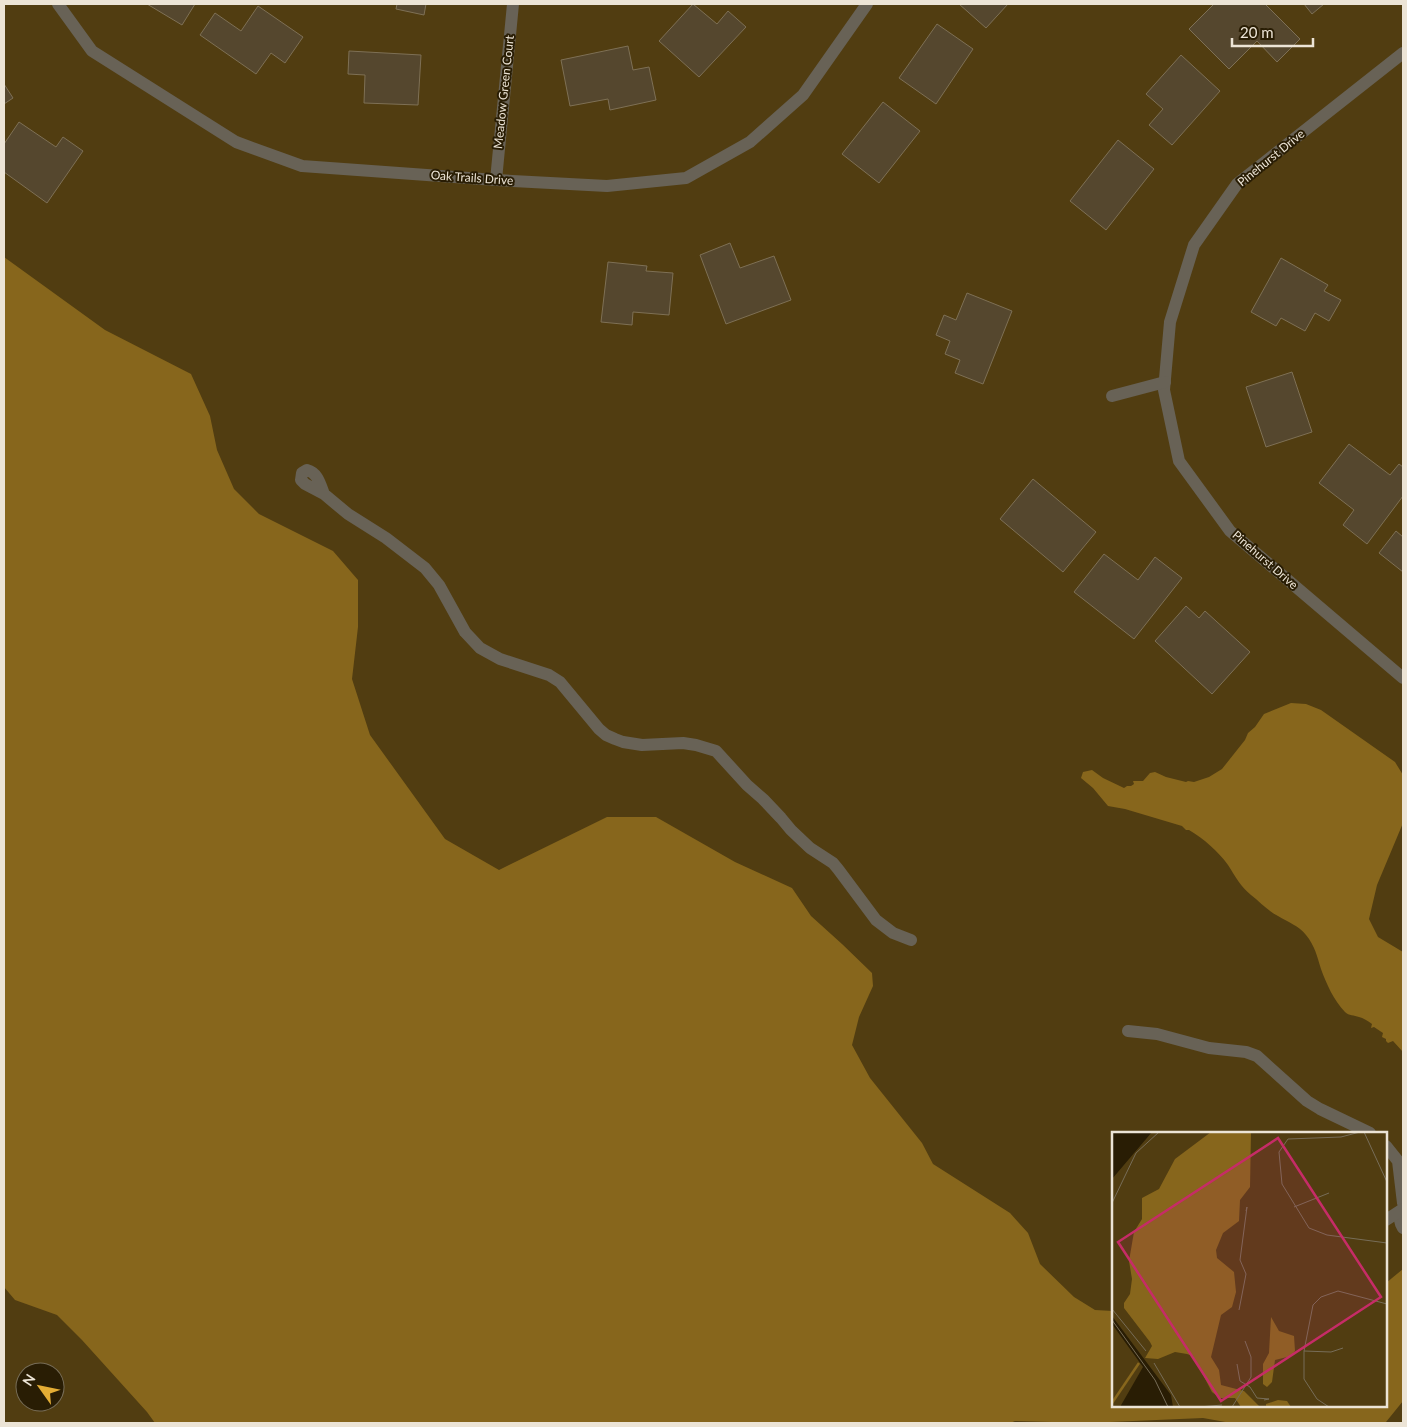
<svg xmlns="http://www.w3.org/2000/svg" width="1407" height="1427" font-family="Lato,sans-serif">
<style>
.green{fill:#513d11;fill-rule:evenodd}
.water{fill:#87661c}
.building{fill:#55472e;stroke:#7e7055}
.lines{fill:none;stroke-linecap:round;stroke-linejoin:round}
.service{stroke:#686256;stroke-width:12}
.minor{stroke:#686256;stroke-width:12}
.labels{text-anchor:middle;stroke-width:4;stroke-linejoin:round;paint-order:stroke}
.street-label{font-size:12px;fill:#ece4d6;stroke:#291d04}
.inset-river{fill:none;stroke:#87661c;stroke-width:2.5}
.inset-road{fill:none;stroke:#776d58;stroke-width:1}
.view{fill:#c62c67;fill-opacity:0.15;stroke:#c62c67;stroke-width:2.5}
.inset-edge{fill:none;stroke:#ece4d6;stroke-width:2.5}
</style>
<rect width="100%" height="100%" fill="#291d04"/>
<path class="green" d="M4,4H1403V1423H4ZM1113,1133H1386V1406H1113ZM25,1372H55V1402H25Z"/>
<g class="water">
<path d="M4,257L105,330L191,374L210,416L217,450L234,489L259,514L333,551L358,580V627L352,679L370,735L445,839L499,870L607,817H656L735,862L792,888L811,916L842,944L872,973L873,986L859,1017L852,1045L870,1078L922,1143L933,1164L1010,1213L1028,1233L1040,1264L1074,1297L1095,1310L1113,1311V1406H1386V1283L1403,1269V1401L1386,1422L1231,1423L1203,1418L1087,1423L1015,1421L1010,1423H155L147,1412L82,1340L57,1315L15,1300L4,1287Z"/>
<path d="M1291,703L1306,704L1321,710L1395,762L1403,775V823L1377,885L1369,919L1378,937L1403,952V1052L1393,1041L1388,1043L1386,1041V1039L1382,1037L1383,1033L1374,1027L1371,1028L1372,1024C1368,1021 1363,1018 1359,1017C1354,1015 1349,1016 1345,1012C1334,1001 1326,983 1321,969C1317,956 1315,946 1306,935C1299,926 1288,922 1278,916C1268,911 1260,902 1251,895C1241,887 1235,876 1228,865C1218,851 1204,839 1189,830H1186L1182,826L1125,809L1108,806L1093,788L1081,778L1083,772L1092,770L1103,778L1124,788L1127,786H1131L1134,784L1133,781H1143L1150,773L1155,772L1166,777L1186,782L1188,781L1194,782L1209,777L1222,769L1245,740L1248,733L1255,727L1264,714Z"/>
</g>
<g class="building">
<path d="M147,4H195L182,25Z"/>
<path d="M397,4H426L424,15L396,9Z"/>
<path d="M693,4L717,24L728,11L746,27L699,77L659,41Z"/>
<path d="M959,4H1008L986,28Z"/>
<path d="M1214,4H1265L1300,39L1277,62L1257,41L1229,69L1189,29Z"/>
<path d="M1304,4H1324L1312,14Z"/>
<path d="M258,6L303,37L285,63L271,53L256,74L200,35L215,13L241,31Z"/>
<path d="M937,24L973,49L936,104L899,78Z"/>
<path d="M628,46L633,70L649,67L656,100L610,110L608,99L570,106L561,60Z"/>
<path d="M349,51L421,55L418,105L364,103L365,75L348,74Z"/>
<path d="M1181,55L1220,91L1172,145L1149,125L1163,109L1146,94Z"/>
<path d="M4,84L13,98L4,104Z"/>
<path d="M883,102L920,131L879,183L842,154Z"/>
<path d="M19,122L56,147L63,137L83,151L47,203L4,172V144Z"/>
<path d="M1118,140L1154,169L1106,230L1070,201Z"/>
<path d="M730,243L740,268L774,256L791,300L726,324L700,255Z"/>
<path d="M1281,258L1328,285L1324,291L1341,300L1329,321L1315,313L1305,331L1281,318L1276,326L1251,312Z"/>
<path d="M608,262L647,266L646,271L673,273L669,315L633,312L632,325L601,322Z"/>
<path d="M967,293L1012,311L983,384L955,373L960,360L945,354L950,341L936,335L944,315L956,320Z"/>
<path d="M1292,372L1312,432L1266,447L1246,387Z"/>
<path d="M1349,444L1390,475L1399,464L1403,467V496L1367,544L1343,525L1354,510L1319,483Z"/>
<path d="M1033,479L1096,532L1063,572L1000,519Z"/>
<path d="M1396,531L1403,537V572L1379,553Z"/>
<path d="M1104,554L1138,580L1155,557L1182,578L1134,639L1074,592Z"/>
<path d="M1186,606L1199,618L1205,611L1250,652L1212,694L1155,641Z"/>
</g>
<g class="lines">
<g class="service">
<path d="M324,494C320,484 318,473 307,470L302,473L301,480L305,484L324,494L348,514L386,538L425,568L439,585L465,632L480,648L500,659L549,675L560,682L599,729L606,735L615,739L623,742L642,745L683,743L696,745L716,751L747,785L763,799L781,818L791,830L810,848L833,863L838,869L876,920L893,933L911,940"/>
<path d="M1128,1031L1157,1034L1209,1048L1246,1052L1257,1056L1307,1101L1320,1109L1370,1133"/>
<path d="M1386,1146L1398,1161L1403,1203"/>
<path d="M1403,1210L1399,1216L1401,1224L1403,1228"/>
<path d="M1386,1220L1403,1209"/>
</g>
<g class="minor">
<path d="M58,4L92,51L236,142L302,166L496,180L607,186L686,178L750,142L803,95L867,4"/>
<path d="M1403,53L1237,184L1194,245L1170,322L1164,390L1179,461L1230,531L1403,678"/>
<path d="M496,180L513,4"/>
<path d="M1112,396L1165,382"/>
</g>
</g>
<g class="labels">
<g class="street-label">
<text transform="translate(504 92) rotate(-84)" y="4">Meadow Green Court</text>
<text transform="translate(1271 158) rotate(-39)" y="4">Pinehurst Drive</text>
<text transform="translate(472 178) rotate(4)" y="4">Oak Trails Drive</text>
<text transform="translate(1265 560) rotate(41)" y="4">Pinehurst Drive</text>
</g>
</g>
<g transform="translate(1112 1132)">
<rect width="275" height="275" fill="#291d04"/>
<path d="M40,0H275V275H61L59,263L0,184V47ZM0,192L31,235L8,275H0Z" fill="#513d11"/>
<path d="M99,0H139L138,55L128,68L127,89L111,101L104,118L105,126L122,140L124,160L120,175L109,183L99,225L107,238L109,253L132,259L148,275H129L123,266H108L100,260L81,224L75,222L63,220L46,227L33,226L40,214L38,210L12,176V171L18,162L20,147L17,129L22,100L30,87V66L47,57L63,27ZM159,185L167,199L182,204L183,219L179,224L163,228L160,250L155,255L151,252V232L157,221ZM166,268L175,269L179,275H154V272Z" fill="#87661c"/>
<path class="inset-river" d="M0,271L27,231"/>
<path class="inset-road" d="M248,0L229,5L176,7L167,20L170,52L197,96L215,103L275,111M252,0L275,50M0,71L24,21L47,0M182,75L217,61M0,177L34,219M127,178L134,142L128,128L135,75L134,79M0,188L43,248L56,275M192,219L219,220L231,216M42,231L68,275M125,232L128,249L138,255L145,266L157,267L152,268M87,275L110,273M120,275L139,245V225L133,209M217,275L205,267L192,247V219L201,173L209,165L226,159L275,172"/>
<path class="view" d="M166,6L269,165L109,269L6,110Z"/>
<rect width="275" height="275" class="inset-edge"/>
</g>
<rect width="1407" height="1427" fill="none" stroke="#ece4d6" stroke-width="10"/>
<g transform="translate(40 1387) rotate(303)"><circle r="24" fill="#291d04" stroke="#776d58"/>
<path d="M0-4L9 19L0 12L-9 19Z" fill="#e4ad35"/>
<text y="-8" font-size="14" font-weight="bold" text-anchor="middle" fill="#ece4d6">N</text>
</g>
<path d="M1232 38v8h81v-8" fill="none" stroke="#ece4d6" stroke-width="2.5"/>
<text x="1240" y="38" font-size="15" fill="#ece4d6" stroke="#291d04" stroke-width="4" paint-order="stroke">20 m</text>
</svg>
